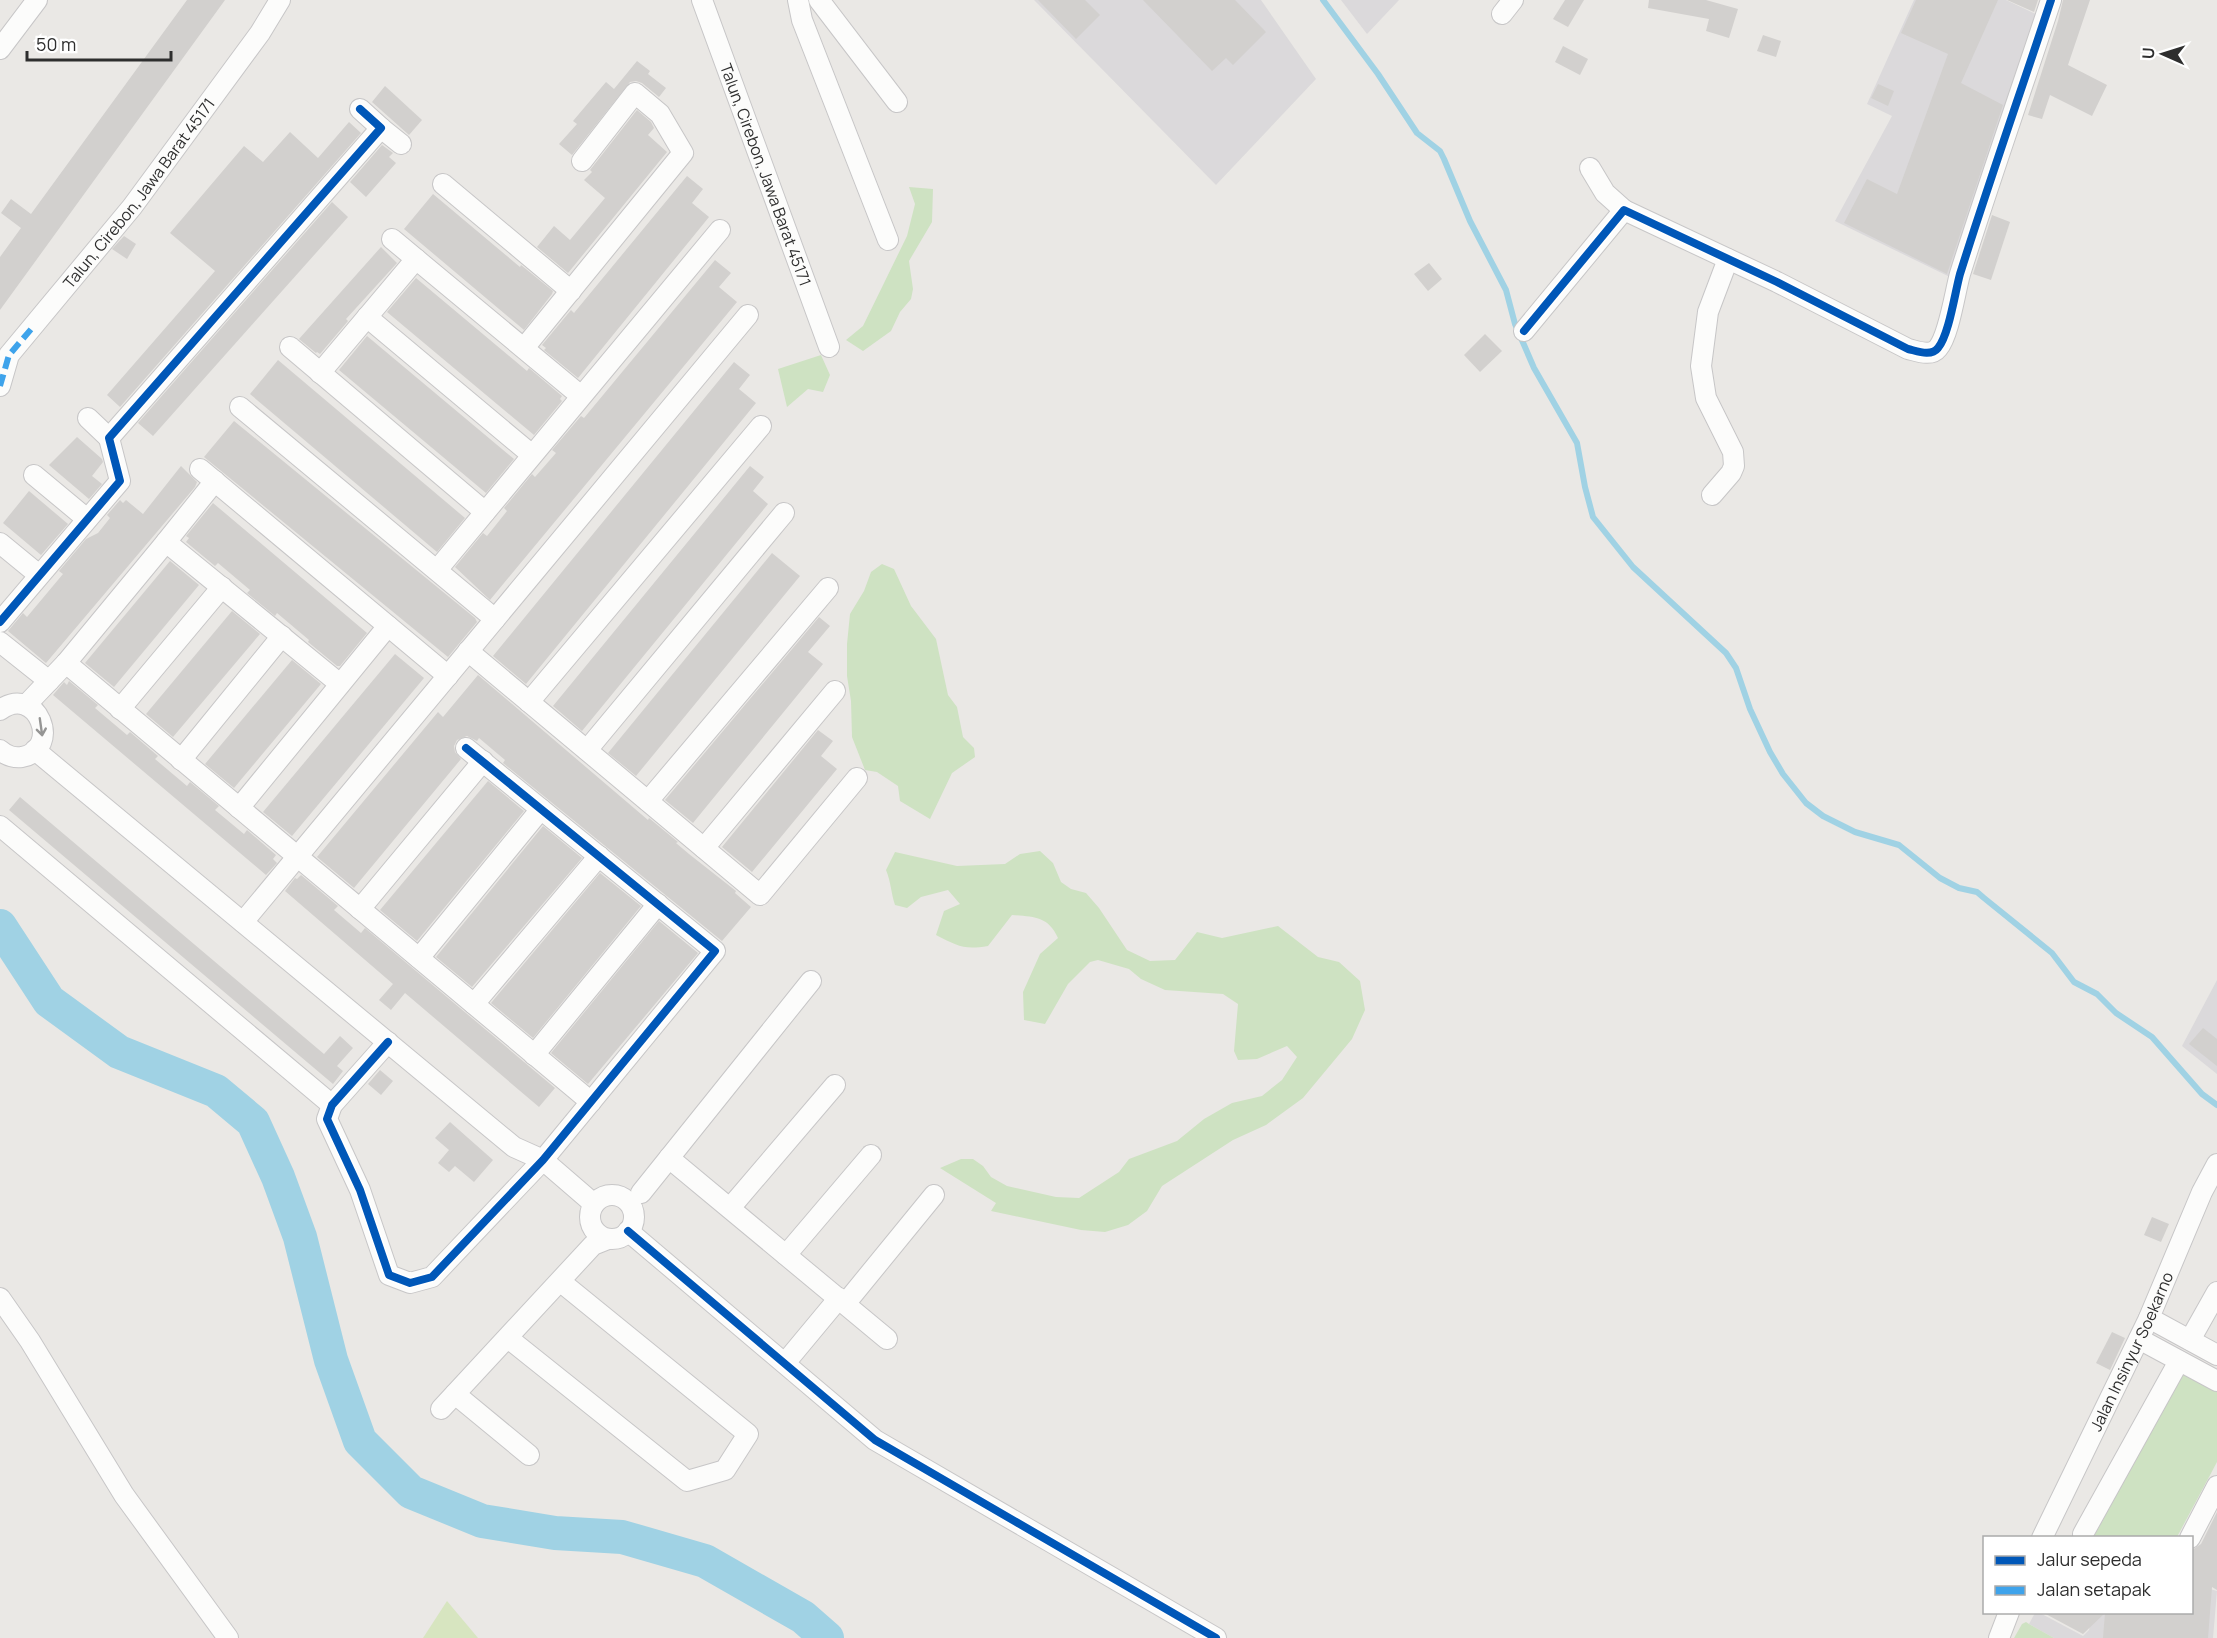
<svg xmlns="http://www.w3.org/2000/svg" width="2217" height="1638" font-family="Manrope,sans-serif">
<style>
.industrial{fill:#dbd9db}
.green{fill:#cee2c2}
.pitch{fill:#d7e5c0}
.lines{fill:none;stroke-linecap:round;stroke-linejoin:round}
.stream{stroke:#a0d2e4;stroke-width:6}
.river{stroke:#a0d2e4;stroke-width:34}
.building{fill:#d2d0ce}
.street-casing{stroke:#c7c6c7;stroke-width:22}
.street{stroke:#fcfcfb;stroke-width:20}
.quiet{stroke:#3ea3eb;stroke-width:6;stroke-dasharray:12 6;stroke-linecap:butt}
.cycleway-casing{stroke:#fff;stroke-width:11}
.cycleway{stroke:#0057b8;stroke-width:8}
.oneway{stroke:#959594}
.labels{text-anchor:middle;stroke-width:4.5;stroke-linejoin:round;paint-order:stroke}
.street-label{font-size:16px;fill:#2e2e2e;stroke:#fff}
</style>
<rect width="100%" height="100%" fill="#eae8e5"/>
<g class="industrial">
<path d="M1034,0H1261L1316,79L1216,185Z"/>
<path d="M1341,0H1399L1367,34Z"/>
<path d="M1914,0H2006L2038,15L1954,279L1835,221L1892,116L1867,104Z"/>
<path d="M2217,980V1074L2182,1046Z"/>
<path d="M2192,1584L2217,1591L2213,1638H2054L2029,1624L2035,1613H2040L2083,1636L2089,1630L2092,1613L2192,1612Z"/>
</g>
<g class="green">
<path d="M909,187L933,189L932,222L909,261L913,289L911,299L900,312L891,331L863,351L846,340L863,326L907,236L915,204Z"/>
<path d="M821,355L830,375L823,392L808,389L787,407L778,369Z"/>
<path d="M882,564L894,569L911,606L936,639L948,695L957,707L963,737L974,748L975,757L952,773L930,819L900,801L898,786L877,772L865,770L852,737L851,701L847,676V644L850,614L864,591L871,572Z"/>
<path d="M1040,851L1053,863L1061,882L1071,889L1086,893L1099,908L1127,950L1150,961L1175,960L1197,932L1222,938L1278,926L1318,957L1339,962L1360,981L1365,1010L1352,1039L1303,1098L1266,1125L1233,1140L1162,1186L1147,1211L1128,1225L1105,1232L1081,1230L991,1211L996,1203L940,1168L961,1159H973L983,1166L991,1177L1007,1186L1056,1197L1079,1198L1119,1172L1129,1159L1177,1141L1204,1119L1232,1103L1262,1096L1282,1080L1297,1057L1287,1046L1257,1059L1238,1060L1234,1051L1238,1004L1223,994L1165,990L1141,979L1129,969L1098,960L1090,962L1068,984L1045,1024L1024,1020L1023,992L1040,954L1058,938C1048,916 1034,917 1012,915L988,946C963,950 958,946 936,935L944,911L960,904L948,890L921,897L907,908L895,905C891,893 891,882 886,870L895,852L957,866L1005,864L1020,854Z"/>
<path d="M2182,1370L2217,1388V1462L2177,1537L2093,1538Z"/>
<path d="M2026,1622L2029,1624L2054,1638H2014L2022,1624Z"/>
</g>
<path class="pitch" d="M447,1601L478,1638H423Z"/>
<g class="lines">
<path class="stream" d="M1323,0L1378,74L1417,133L1440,151L1444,159L1470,221L1506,290L1515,324L1534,368L1577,443L1585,487L1593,517L1633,567L1726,653L1736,668L1750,709L1770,752L1783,774L1806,803L1823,816L1855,832L1899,845L1940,878L1959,888L1977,892L1984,898L2052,953L2074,982L2097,994L2116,1013L2152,1037L2202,1094L2217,1105"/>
<path class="river" d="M0,926L49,1001L119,1052L216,1091L253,1122L278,1177L300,1237L331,1360L360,1441L411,1492L482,1521L555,1533L622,1537L705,1561L803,1617L827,1638"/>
</g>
<g class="building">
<path d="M187,0H225L0,310V257L21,228L1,213L11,199L31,214Z"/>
<path d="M1038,0H1085L1100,15L1076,39Z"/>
<path d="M1143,0H1235L1266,32L1233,65L1226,58L1212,71Z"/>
<path d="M1565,0H1584L1568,27L1553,19Z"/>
<path d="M1649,0H1706L1738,9L1729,38L1706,31L1709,19L1648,8Z"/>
<path d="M1916,0H1998L1961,83L2003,105L1947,274L1844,223L1867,179L1897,194L1948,54L1901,33Z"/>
<path d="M2007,0H2038L2034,12Z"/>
<path d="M2063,0H2090L2068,65L2107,85L2092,116L2050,95L2042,119L2028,115L2058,21Z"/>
<path d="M1763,35L1781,41L1776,57L1757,51Z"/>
<path d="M1563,46L1588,59L1580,75L1555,62Z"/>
<path d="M637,61L650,71L648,74L666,88L659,97L642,83L636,81L630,82L572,155L559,144L577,124L573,121L606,82L614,89Z"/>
<path d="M1878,84L1894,91L1888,106L1871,98Z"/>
<path d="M385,86L422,120L409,135L372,102Z"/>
<path d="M637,110L651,122L654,128L648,135L667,152L568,273L537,247L554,226L570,240L605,198L584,180L592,172L590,170Z"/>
<path d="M349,122L361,133L120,407L107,395L215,271L170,233L244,146L263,162L290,132L318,158Z"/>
<path d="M382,145L393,153L389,157L396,163L366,197L350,182Z"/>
<path d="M687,176L703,189L692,203L709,217L578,378L544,350L546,348L542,345L571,310L574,313Z"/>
<path d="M433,194L520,267L521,265L553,291L552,294L524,330L404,229Z"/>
<path d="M332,202L348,217L153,436L138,423Z"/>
<path d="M1992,215L2010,222L1991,280L1973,274Z"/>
<path d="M124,236L136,244L127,259L112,249Z"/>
<path d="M381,247L397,263L346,319L348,321L320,354L317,352L316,353L299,339Z"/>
<path d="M715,260L731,273L719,287L737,302L490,600L455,567L483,533L487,536L507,511L504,508L532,474L535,477L556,453L552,450L581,416L584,418Z"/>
<path d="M1429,263L1442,279L1428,291L1414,274Z"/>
<path d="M416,278L527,371L529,368L562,396L560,399L562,401L534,435L387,312Z"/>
<path d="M1485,334L1502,351L1480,372L1464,355Z"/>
<path d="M367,336L514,459L486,493L339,370Z"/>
<path d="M278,360L465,518L437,552L250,394Z"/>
<path d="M734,362L750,375L739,389L756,403L526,684L493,656Z"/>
<path d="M234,421L475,618L477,622L448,657L204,457Z"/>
<path d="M77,437L102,459L103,462L92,476L102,484L89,499L49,465Z"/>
<path d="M181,466L197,482L195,487L46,663L8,631L23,613L27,617L63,574L59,571L86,539L98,533L110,518L107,515L120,500L123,503L126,500L143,514Z"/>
<path d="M750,466L764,477L753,491L768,504L582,731L553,706Z"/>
<path d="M29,491L68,524L41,555L3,523Z"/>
<path d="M213,503L367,633L340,666H337L308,642L309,640L277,613L275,616L247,593L250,590L218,563L215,566L186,542L189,538L186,536Z"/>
<path d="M772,553L800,576L636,776L608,753Z"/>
<path d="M170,561L199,585L114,687L85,663Z"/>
<path d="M232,611L260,634L173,737L146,714Z"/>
<path d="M819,617L830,626L808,652L823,664L693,823L665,800Z"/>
<path d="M395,654L424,678L292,836L263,812Z"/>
<path d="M292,660L321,684L234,788L205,764Z"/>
<path d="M478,675L648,820L649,818L678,842L676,843L689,854L736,891L735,893L751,907L722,941L503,763L505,760L479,738L477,741L467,736L457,740L454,746L455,752L461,759L354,888L317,857L438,712L443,717Z"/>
<path d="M69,681L98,705L95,708L127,735L130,732L158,756L155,759L187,786L190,782L219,806L215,810L244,834L247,830L276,855L273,859L277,863L266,875L53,695L64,682L67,685Z"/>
<path d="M818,730L833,741L821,756L837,769L752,872L722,847Z"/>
<path d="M488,781L524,811L417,941L380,910Z"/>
<path d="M20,797L324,1054L340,1036L353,1048L337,1066L343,1071L333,1084L9,810Z"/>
<path d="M543,826L582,858L472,987L436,957Z"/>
<path d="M600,873L641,906L533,1038L491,1003Z"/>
<path d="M301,875L338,906L334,910L361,933L365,928L555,1088L539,1107L405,993L391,1010L379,1000L393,984L285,891L295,878L297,879Z"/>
<path d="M659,921L698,953L588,1084L551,1053Z"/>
<path d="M2203,1028L2217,1039V1066L2189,1044Z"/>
<path d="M380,1070L393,1081L381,1095L368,1084Z"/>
<path d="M450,1122L493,1160L474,1182L455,1166L449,1172L438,1163L449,1150L435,1138Z"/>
<path d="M2152,1217L2169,1224L2161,1242L2144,1235Z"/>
<path d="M2112,1332L2125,1338L2110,1370L2096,1363Z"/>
<path d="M2217,1512V1590L2212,1587L2208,1638H2103L2105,1613L2083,1634L2042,1612H2192V1550L2201,1544Z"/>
</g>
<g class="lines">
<defs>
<g id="street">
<path id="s1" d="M702,0L829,347"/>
<path d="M798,0L802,20L888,240"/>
<path d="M819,0L897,102"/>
<path d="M1502,14L1513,0"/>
<path d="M0,49L37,0"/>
<path d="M381,128L401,144"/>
<path d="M1590,168L1605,193L1624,210"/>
<path d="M443,184L571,291"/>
<path d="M392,239L416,259"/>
<path d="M367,317L532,455"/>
<path d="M1524,331L1624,210L1777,282L1908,349C1917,351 1931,357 1938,348C1949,335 1955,292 1960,274C1989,182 2021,91 2051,0"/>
<path d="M290,347L485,512"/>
<path d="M524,348L683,153L660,114L635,93L582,161"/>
<path d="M320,373L416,259L581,396"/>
<path id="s2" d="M0,386L9,355L132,207L260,33L280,0"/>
<path d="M240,407L495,619"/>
<path d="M88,418L109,438"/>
<path d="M200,469L448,676"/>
<path d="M34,475L87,519"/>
<path d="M1712,495L1731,473L1734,466L1733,452L1706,398L1701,366L1708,312L1728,259"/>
<path d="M166,542L215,481"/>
<path d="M0,543L39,575"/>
<path d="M437,570L720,230"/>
<path d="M0,622L120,481L109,438L381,128L360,109"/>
<path d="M0,642L49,681"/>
<path d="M468,651L760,895L857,778"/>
<path d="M66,663L591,1102"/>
<path d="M529,702L761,426"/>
<path d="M26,705L66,663L166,542L340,684"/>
<path d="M120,709L222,587"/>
<path d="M0,710C37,683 63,749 22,757C13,758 7,756 0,750"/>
<path d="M35,750L514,1147L543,1160L594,1204"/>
<path d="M587,750L784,513"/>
<path d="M181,760L282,636"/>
<path d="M648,801L828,588"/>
<path d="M239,808L388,626"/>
<path d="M0,826L332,1105"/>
<path d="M704,848L835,691"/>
<path d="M360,909L483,761"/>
<path d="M243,922L748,315"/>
<path d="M419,958L541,809"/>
<path d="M474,1004L599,856"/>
<path d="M388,1042L332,1105L327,1119L360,1190L389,1275L410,1283L432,1277L543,1160L715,951L466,748"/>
<path d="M534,1055L658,904"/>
<path d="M669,1158L887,1339"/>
<path d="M641,1193L811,981"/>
<circle cx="612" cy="1217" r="22"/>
<path d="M730,1208L835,1085"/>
<path d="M628,1231L875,1440L1216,1638"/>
<path d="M786,1255L871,1155"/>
<path d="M0,1298L30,1341L124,1495L228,1638"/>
<path d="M845,1304L934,1195"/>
<path d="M2149,1318L2217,1355"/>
<path d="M508,1338L687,1481L725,1470L748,1434L561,1282"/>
<path d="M2139,1339L2217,1381"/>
<path d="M2190,1340L2217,1292"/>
<path d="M785,1363L839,1298"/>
<path d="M455,1394L529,1455"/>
<path d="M441,1409L593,1245L608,1239"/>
<path d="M2083,1534L2179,1361"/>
<path id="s3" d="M2042,1538L2149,1318L2202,1192L2217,1164"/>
<path d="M2190,1538L2217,1486"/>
<path d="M1999,1638L2009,1612"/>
</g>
</defs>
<use href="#street" class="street-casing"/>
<use href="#street" class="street"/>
<path class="quiet" d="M0,386L9,355L33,327"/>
<defs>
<g id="cycleway">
<path d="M1524,331L1624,210L1777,282L1908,349C1917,351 1931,357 1938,348C1949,335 1955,292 1960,274C1989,182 2021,91 2051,0"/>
<path d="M0,622L120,481L109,438L381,128L360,109"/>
<path d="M388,1042L332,1105L327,1119L360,1190L389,1275L410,1283L432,1277L543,1160L715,951L466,748"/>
<path d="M628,1231L875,1440L1216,1638"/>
</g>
</defs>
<use href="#cycleway" class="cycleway-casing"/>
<use href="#cycleway" class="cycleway"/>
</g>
<defs><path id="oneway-shaft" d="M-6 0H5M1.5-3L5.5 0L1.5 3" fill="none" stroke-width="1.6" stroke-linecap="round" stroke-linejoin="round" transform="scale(1.5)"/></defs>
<use class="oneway" href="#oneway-shaft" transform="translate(41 727) rotate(82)"/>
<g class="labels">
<g class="street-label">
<text dy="6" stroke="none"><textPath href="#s1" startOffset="186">Talun, Cirebon, Jawa Barat 45171</textPath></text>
<text dy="6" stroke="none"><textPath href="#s2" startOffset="240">Talun, Cirebon, Jawa Barat 45171</textPath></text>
<text dy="6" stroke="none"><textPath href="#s3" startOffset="207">Jalan Insinyur Soekarno</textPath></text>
</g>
</g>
<rect x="1983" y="1536" width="210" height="78" fill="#ffffff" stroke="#ababab" stroke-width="1.5"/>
<rect x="1995" y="1556" width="30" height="9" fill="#0057b8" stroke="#ababab" stroke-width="1.5"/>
<text x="2037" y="1566" font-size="18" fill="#2e2e2e">Jalur sepeda</text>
<rect x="1995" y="1586" width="30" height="9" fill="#3ea3eb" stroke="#ababab" stroke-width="1.5"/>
<text x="2037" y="1596" font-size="18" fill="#2e2e2e">Jalan setapak</text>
<g transform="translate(2163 54) rotate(273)" stroke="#ffffff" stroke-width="4.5" paint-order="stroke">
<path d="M0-4.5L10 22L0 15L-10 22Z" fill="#2e2e2e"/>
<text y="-9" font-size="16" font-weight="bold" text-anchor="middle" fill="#2e2e2e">U</text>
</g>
<path d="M27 51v9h144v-9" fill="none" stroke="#2e2e2e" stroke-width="3"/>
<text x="36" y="51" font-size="18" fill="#2e2e2e" stroke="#ffffff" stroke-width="4.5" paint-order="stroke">50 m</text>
</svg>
